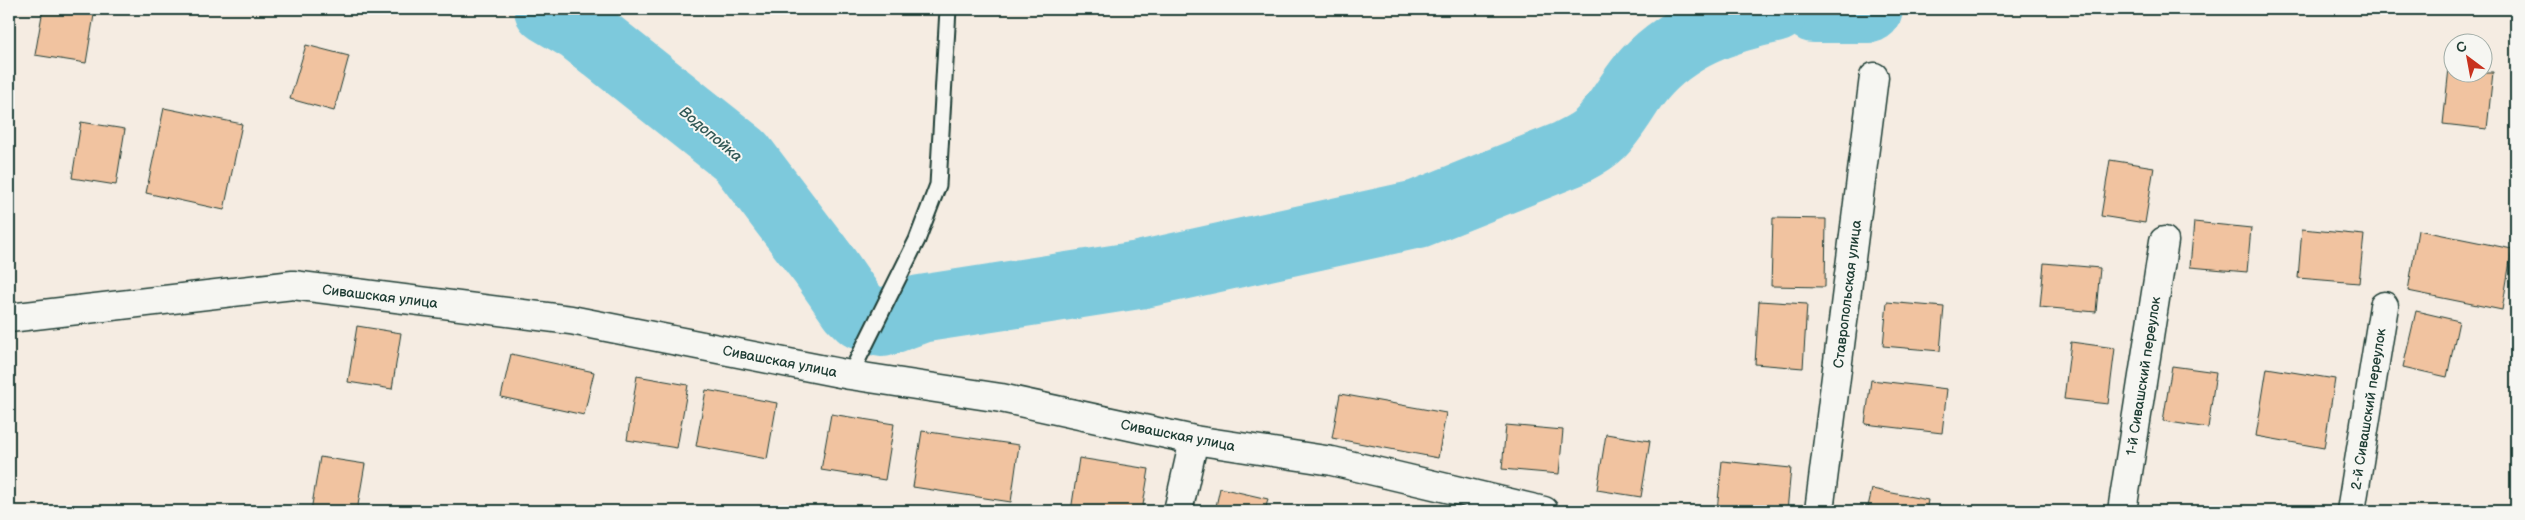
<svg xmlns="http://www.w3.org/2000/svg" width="2525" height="520" font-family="'Balsamiq Sans',sans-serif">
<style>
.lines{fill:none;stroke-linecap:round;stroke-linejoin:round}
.river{stroke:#7dc9dc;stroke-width:68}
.building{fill:#f1c3a0;stroke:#1f3d34}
.lane-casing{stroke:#1f3d34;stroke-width:19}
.street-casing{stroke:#1f3d34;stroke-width:31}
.lane{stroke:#f6f6f2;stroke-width:15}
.street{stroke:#f6f6f2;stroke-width:28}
.labels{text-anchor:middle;stroke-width:4;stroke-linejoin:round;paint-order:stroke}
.street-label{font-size:14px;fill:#1f3d34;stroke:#f6f6f2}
.water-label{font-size:15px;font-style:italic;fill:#325956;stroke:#f6f6f2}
</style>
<rect width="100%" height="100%" fill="#f5ece2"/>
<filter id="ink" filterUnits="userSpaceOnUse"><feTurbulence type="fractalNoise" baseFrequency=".02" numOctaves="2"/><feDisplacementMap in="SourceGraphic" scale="10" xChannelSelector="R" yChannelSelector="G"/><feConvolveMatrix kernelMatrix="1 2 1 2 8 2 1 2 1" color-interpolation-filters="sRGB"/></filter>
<g filter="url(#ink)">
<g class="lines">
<g class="river">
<path d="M548,9L580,28L741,156L823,264L852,306L862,316"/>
<path d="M1814,9H1869"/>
<path d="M882,323L920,309L1139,275L1418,214L1568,154C1579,148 1591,143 1600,134C1616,118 1627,95 1641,78C1675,37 1725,19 1775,9"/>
</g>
</g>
<g class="building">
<path d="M43,9H95L86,63L35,55Z"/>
<path d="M306,45L349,56L334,111L290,99Z"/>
<path d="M2449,68H2452V72H2493L2487,129L2443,124Z"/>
<path d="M164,108L242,124L224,210L146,193Z"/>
<path d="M81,122L125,129L116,185L72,178Z"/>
<path d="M2110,160L2154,167L2145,223L2101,216Z"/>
<path d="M1773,218L1826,219L1825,287L1771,286Z"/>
<path d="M2194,222L2251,228L2247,272L2190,267Z"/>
<path d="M2302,229L2364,235L2359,283L2298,278Z"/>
<path d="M2418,230L2512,249L2502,310L2408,291Z"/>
<path d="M2044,263L2100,268L2096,312L2040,307Z"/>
<path d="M1759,301L1807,304L1803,368L1755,364Z"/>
<path d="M1887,302L1944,307L1940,351L1883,346Z"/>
<path d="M2416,311L2459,321L2447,377L2403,367Z"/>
<path d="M357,326L401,333L392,389L348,382Z"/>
<path d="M2071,342L2115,348L2108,404L2064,399Z"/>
<path d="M511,354L594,372L584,415L501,397Z"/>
<path d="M2172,366L2216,372L2208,428L2163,421Z"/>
<path d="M2267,368L2335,379L2324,448L2256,436Z"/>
<path d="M637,376L688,385L677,448L627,440Z"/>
<path d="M1871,380L1947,389L1942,433L1865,424Z"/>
<path d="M706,390L777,403L767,459L696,446Z"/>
<path d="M1340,394L1446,413L1438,458L1332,438Z"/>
<path d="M831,414L894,424L885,480L821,470Z"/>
<path d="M1506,425L1563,430L1559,474L1502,469Z"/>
<path d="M922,431L1019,445L1011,502L913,487Z"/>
<path d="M1606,434L1650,441L1641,497L1597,490Z"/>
<path d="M320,457L365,464L357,511H311Z"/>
<path d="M1079,458L1149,469L1142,511H1071Z"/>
<path d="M1722,461L1791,468L1787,511H1717Z"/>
<path d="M1220,488L1268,499L1265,511H1215Z"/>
<path d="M1872,489L1928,500L1926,511H1867Z"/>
</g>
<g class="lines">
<defs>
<path id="lane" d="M850,375L917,240L938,185L948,9"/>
<g id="street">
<path d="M9,318L293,285L571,320L850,375L1001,398L1194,440L1332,461L1544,511"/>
<path d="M1178,511L1194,440"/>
<path d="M1819,511L1874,77"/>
<path d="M2122,511L2164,241"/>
<path d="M2351,511L2384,306"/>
</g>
</defs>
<use href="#lane" class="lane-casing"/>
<use href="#street" class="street-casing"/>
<use href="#lane" class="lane"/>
<use href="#street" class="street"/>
</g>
</g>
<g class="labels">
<g class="street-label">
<text transform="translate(1847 294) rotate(-83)" y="5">Ставропольская улица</text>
<text transform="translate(380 296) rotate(7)" y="5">Сивашская улица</text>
<text transform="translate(780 361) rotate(11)" y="5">Сивашская улица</text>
<text transform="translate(2143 376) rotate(-81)" y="5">1-й Сивашский переулок</text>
<text transform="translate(2368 409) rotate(-81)" y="5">2-й Сивашский переулок</text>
<text transform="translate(1178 435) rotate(11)" y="5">Сивашская улица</text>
</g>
<g class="water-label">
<text transform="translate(711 134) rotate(40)" y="5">Водопойка</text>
</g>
</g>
<rect width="2525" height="520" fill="none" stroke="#f6f6f2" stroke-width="30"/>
<rect x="15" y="15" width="2495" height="490" fill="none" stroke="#1f3d34" stroke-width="2" filter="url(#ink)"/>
<g transform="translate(2468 58) rotate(328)"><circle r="24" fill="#f6f6f2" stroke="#a0aca6"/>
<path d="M0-4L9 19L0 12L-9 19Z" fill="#c8321e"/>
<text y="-8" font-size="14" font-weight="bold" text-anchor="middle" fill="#1f3d34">С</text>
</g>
</svg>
